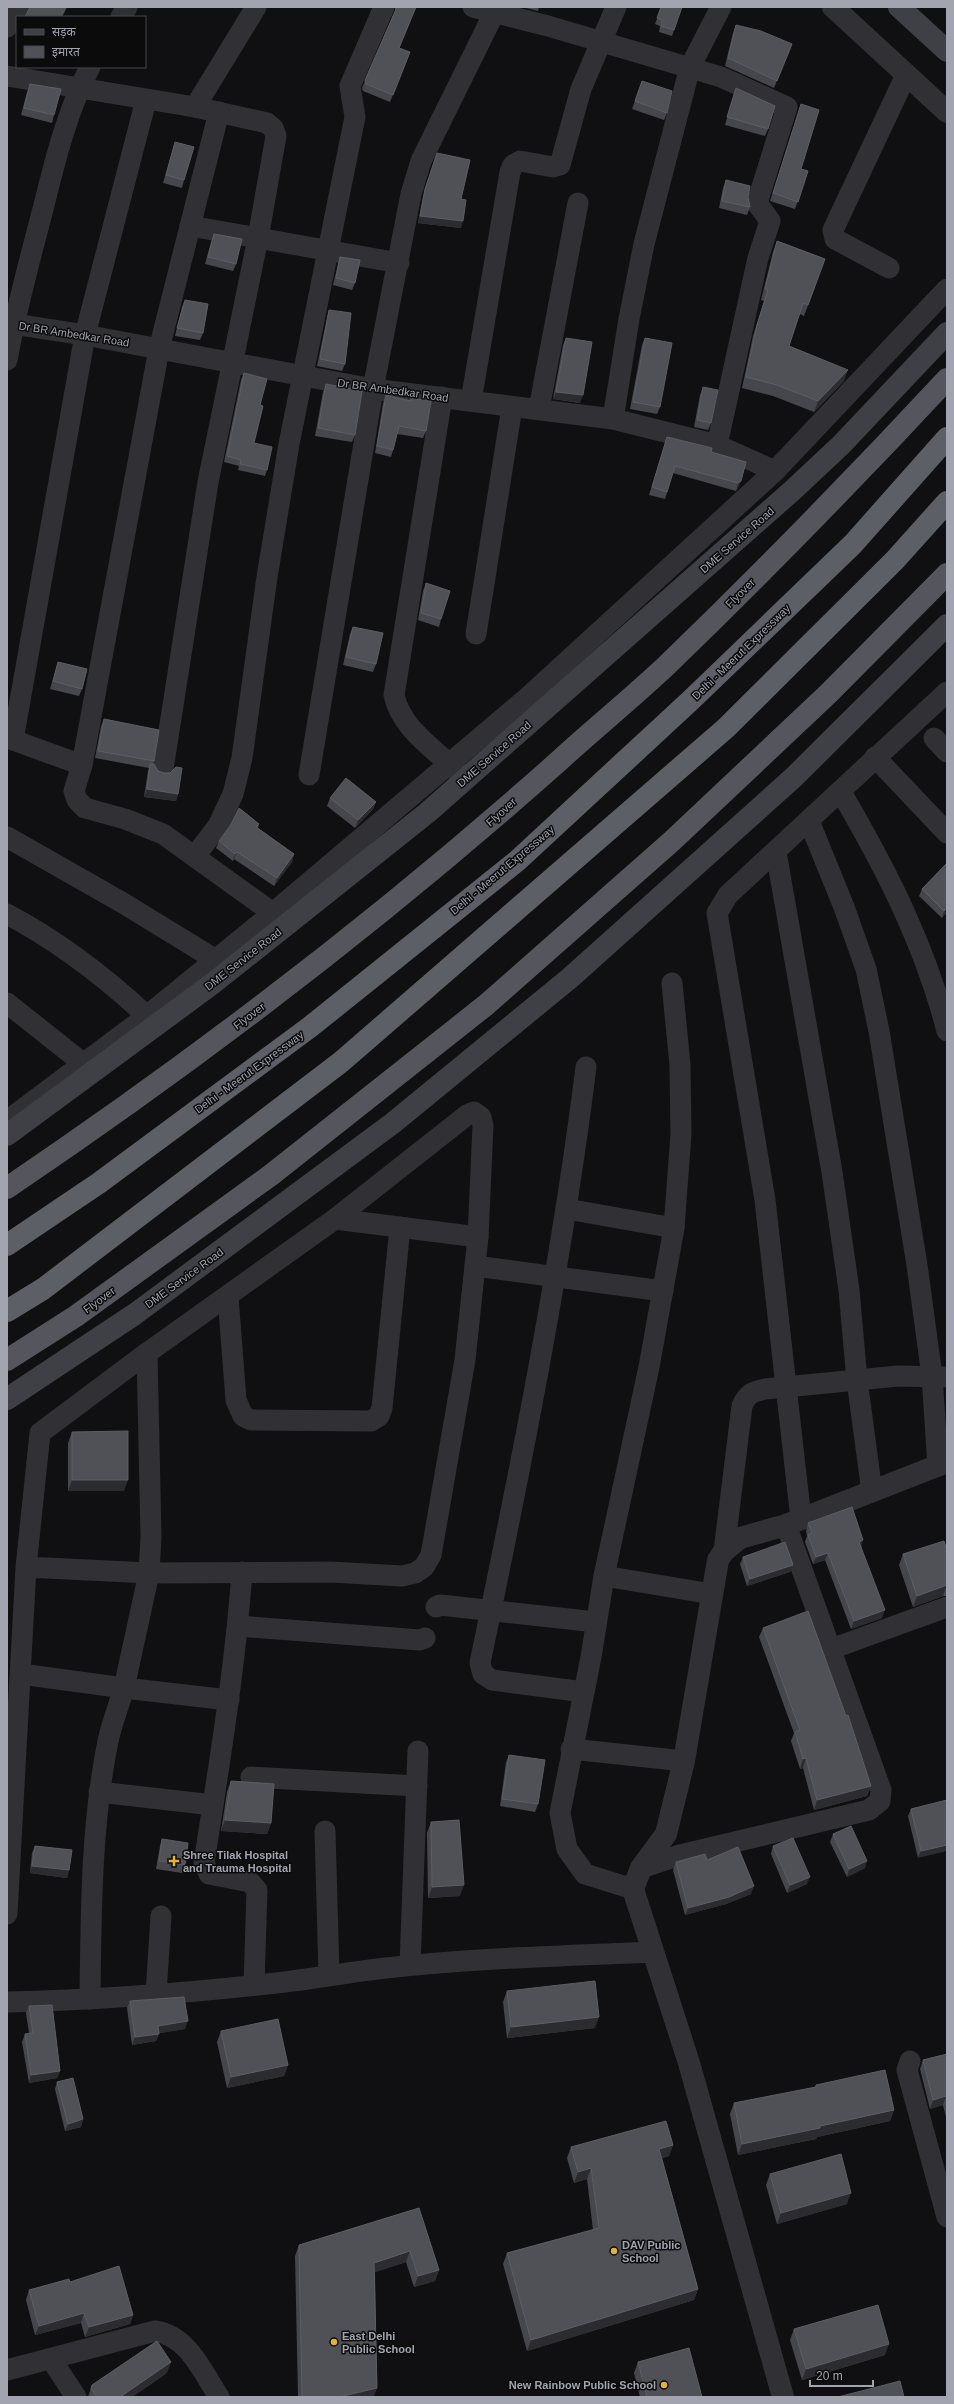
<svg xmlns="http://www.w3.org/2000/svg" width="954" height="2404" font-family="Arial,'Noto Sans Devanagari',sans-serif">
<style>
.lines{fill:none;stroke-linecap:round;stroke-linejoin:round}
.minor{stroke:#313135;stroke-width:21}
.tertiary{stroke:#313135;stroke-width:22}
.secondary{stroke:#3f4045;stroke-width:22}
.trunk{stroke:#55565d;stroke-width:22}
.motorway{stroke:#5d5f66;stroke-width:22}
.wall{fill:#46474c}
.shaded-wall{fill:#2c2c30}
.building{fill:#505156;stroke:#5d5e64}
.poi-dot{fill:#e1b437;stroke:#0b0b0c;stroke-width:1.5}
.labels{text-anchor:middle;stroke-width:3;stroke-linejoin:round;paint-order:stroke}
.street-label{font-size:11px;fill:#a2a5b0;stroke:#0b0b0c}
.poi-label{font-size:11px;font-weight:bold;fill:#a2a5b0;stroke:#0b0b0c;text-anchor:start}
</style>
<rect width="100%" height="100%" fill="#100f11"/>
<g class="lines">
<g class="minor">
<path d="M473,7L548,26L721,77L787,107L757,203L770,221L758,258L717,445"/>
<path d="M121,17L127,7"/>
<path d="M7,27L19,7"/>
<path d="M7,76L195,107L267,123L273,128L276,136L258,238L208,482L163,769"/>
<path d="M195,107L256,7"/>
<path d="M219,112L159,349L82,765L74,791L77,800L85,808L125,819L163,834L284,921"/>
<path d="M190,226L399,263"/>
<path d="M889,268L835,239L833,230L906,75"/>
<path d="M7,323L85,335L373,389L613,419L717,445L775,471"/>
<path d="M7,360C16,309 30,259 43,209C55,161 67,111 90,67"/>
<path d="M442,397L394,695C401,729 436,750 459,773"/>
<path d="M471,401L510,172L513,165L520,161L553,167L560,165L581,89L616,7"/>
<path d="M539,409L578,203"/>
<path d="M613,419L629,319L644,244L690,67L721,7"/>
<path d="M476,634L512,407"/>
<path d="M7,737L13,740L85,335L146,100"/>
<path d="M934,738L947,752"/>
<path d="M13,740L82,765"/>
<path d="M875,757L947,833"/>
<path d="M309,775L373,389L411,194L421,161L497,7"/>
<path d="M841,792C886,869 925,945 947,1031"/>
<path d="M809,821L844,907L866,969L879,1031L917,1265L932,1376L938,1466"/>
<path d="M7,837L123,903L216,960"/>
<path d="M776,852L832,1172L849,1290L857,1380L872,1492"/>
<path d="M195,856L218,826L233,794L242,758L267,577L289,444L355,117L350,86L384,7"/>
<path d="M7,914C58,941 105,977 147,1016"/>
<path d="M7,1003L84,1064"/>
<path d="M7,1121L147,1016L273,913L528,697L775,471L947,289"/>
<path d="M567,1209L674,1228"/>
<path d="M335,1219L478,1237"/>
<path d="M475,1266L663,1291"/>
<path d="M228,1297L236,1400L243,1416L251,1420L371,1421L379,1416L382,1408L400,1227"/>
<path d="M147,1353L151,1537L149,1573L124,1688L229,1700"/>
<path d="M801,1519L765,1200L717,913L728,895L947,692"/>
<path d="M724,1551L742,1406C747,1394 752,1392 765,1389L898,1376L946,1377"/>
<path d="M242,1572C235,1669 219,1766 204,1863L209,1874L250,1882L257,1890L254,1985"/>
<path d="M604,1576L712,1594"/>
<path d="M436,1607L440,1605L596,1622"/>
<path d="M238,1626L420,1640L425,1638"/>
<path d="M831,1649L947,1607"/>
<path d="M21,1674L124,1688C119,1705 112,1723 108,1741C91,1825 91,1913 90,1999"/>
<path d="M584,1692L492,1680L483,1674L480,1663C521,1466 561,1267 586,1067"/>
<path d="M571,1749L684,1761"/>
<path d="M251,1777L417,1786"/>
<path d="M99,1792L213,1805"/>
<path d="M325,1831L329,1975"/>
<path d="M641,1868L680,1855L869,1810L880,1801L881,1790L786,1525"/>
<path d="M633,1889L585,1874L567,1849L560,1813L591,1657L604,1576L649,1367L674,1228L681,1134L680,1065L672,983"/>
<path d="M7,1914L26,1567L40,1433L147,1353L335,1219L467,1115L474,1112L481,1117L483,1126L478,1237L465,1360L431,1555L424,1567L415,1573L402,1576L330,1572L149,1573L26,1567"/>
<path d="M410,1965L418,1751"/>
<path d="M156,1994L161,1916"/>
<path d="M7,2002C97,2000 187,1993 276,1983C313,1979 349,1972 386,1968C474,1958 564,1956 653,1952"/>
<path d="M910,2061L907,2070L947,2217"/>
<path d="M51,2359L76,2397"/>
<path d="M7,2370L155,2331C188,2336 202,2371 219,2397"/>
</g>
<g class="tertiary">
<path d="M833,7L947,112"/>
<path d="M783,2397L689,2063L633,1889L641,1868L666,1834L684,1761L718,1560L724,1551L740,1538L786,1525L947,1462"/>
</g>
<g class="secondary">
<path d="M899,7L947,51"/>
<path d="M7,1135L212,984L427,813L793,490L841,445L947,333"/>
<path d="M7,1399L135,1314L393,1123L570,978L794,777L947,625"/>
</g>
<g class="trunk">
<path d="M7,1188C201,1057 385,916 560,760C595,728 632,698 667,665C763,572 856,477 947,379"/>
<path d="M7,1360L76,1316L271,1175L486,1005L672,841L829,693L947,574"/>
</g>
<g class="motorway">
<path d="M7,1245L99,1183L310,1027L517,861L691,700L853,544L947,438"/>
<path d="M7,1311L43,1289L341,1062L726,728L895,560L947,502"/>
</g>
</g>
<g class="wall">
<path d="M395,7H416L399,48L407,60L390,102L363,91L362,88L395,11Z"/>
<path d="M522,7H539L538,11Z"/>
<path d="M661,7H682L672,36L659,32L660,26L655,24Z"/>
<path d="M736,25L792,44L774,88L725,66L733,33Z"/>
<path d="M642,81L667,113L664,120L632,109Z"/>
<path d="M30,84L54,115L52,123L21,115L27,92Z"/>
<path d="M736,88L768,129L765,136L725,125Z"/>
<path d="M801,104V169L808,171L795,209L770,201Z"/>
<path d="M175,142L184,180L182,188L163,183Z"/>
<path d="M435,161L461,199V228L418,223L423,197Z"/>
<path d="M726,180L748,197L750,207L747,215L719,208L723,188Z"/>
<path d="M214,234L236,264L233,271L205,264L211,242Z"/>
<path d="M777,241L825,259L804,316L800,314L789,346L844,381L814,412L773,396L742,388L753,336L764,301L761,300L773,252Z"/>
<path d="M340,257L355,283L352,290L333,285L338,264Z"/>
<path d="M185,300L203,333L200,340L175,336L182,307Z"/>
<path d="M329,310L345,364L342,371L317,366L327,318Z"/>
<path d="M566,338L580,403L553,399L563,345Z"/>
<path d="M645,338L660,407L657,414L630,409L642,345Z"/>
<path d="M244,373L260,405L254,443L267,470L265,476L238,470L239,466L224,462L241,380Z"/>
<path d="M326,384L355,435L352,442L315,436L323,392Z"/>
<path d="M703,387L711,423L708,430L694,427L700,395Z"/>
<path d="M386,395L410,401L411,398L426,431L423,438L397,434L393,450L391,457L375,453L383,403Z"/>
<path d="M667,437L711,452L746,462L738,488L736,491L673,473L665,499L649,495Z"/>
<path d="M426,583L441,619L439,627L418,620L423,591Z"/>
<path d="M353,627L376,664L373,672L343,665L350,634Z"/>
<path d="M58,662L82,689L79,696L50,689L56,669Z"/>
<path d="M104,719L154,761L153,764L178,794L176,801L144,797L148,771L149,768L95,758L101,726Z"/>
<path d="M330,798L376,802L373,809L355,828L327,806Z"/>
<path d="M259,824L258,828L294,854L292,862L274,886L234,859L233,861L216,848L219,841Z"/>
<path d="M922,889L947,912L942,918L919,896Z"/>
<path d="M72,1432L124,1491H68V1443Z"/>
<path d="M808,1523L861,1546L882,1618L851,1629L825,1560L813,1564L805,1542L807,1536L806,1531Z"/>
<path d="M947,1550V1596H943L913,1607L899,1565L903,1554Z"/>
<path d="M743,1557L793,1565L790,1572L747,1586L740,1564Z"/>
<path d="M763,1628L871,1786L867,1796L814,1810L803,1768L800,1769L791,1741L794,1733L759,1637Z"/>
<path d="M509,1755L538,1804L535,1812L500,1806L506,1762Z"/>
<path d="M231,1781L271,1823L267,1834L221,1831L227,1792Z"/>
<path d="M947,1800L918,1858L908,1816L911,1809Z"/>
<path d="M431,1822L460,1896L428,1898L427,1833Z"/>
<path d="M833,1834L865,1868L847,1877L830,1842Z"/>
<path d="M162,1839L185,1865L182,1873L156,1869L160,1846Z"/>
<path d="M35,1846L69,1870L67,1878L30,1873L32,1853Z"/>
<path d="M773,1846L807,1884L787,1893L771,1854Z"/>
<path d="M707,1860L751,1894L726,1904L685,1915L673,1870L676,1862Z"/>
<path d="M507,1991L595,2028L507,2038L503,2002Z"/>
<path d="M130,2001L185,2029L159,2033L156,2041L132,2045L127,2008Z"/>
<path d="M29,2006L60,2071L57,2078L29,2083L22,2042L25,2034L29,2033L26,2013Z"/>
<path d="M221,2031L288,2065L284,2076L227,2088L217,2042Z"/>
<path d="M947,2054V2121L943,2105L930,2109L920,2069L923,2060Z"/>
<path d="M57,2082L83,2119L81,2127L65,2131L55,2089Z"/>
<path d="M816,2085L894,2110L890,2121L817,2137L816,2139L738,2155L730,2114L734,2103L815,2087Z"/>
<path d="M673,2145L669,2156L662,2158L698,2289L694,2300L527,2351L503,2264L507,2253L593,2230L587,2179L574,2183L567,2158L571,2147Z"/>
<path d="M770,2174L847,2204L777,2224L766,2185Z"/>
<path d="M419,2208L439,2270L435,2281L414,2287L406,2262L375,2272L377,2388L373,2397H298L295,2256L299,2245Z"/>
<path d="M70,2282L133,2315L130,2324L85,2337L81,2323L35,2335L26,2300L29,2290Z"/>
<path d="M794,2329L885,2355L802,2380L790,2340Z"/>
<path d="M638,2362L702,2397H640L634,2373Z"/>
<path d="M167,2373L132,2397H88L92,2385Z"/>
</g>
<g class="shaded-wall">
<path d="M66,7H67L65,12L62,17H61Z"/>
<path d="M420,216L463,221L461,228L418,223Z"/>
<path d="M848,370L844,381L814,412L818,401Z"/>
<path d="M556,392L583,395L580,403L553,399Z"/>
<path d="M741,481L738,488L736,491L738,483Z"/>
<path d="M147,789L178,794L176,801L144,797Z"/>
<path d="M376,802L373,809L355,828L358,820Z"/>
<path d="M237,852L234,859L233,861L235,854Z"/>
<path d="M294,854L292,862L274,886L277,878Z"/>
<path d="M947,908V912L942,918L944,911Z"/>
<path d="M72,1480H128L124,1491H68Z"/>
<path d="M863,1540L861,1548L859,1542Z"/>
<path d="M828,1553L825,1560L813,1564L816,1557Z"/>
<path d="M793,1565L790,1572L747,1586L750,1579Z"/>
<path d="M947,1585L943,1596L913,1607L917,1596Z"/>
<path d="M885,1610L882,1618L851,1629L854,1621Z"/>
<path d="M806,1758L803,1768L800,1769L803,1759Z"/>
<path d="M871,1786L867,1796L814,1810L817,1800Z"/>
<path d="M225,1820L271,1823L267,1834L221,1831Z"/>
<path d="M947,1845V1851L918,1858L921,1851Z"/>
<path d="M867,1861L865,1868L847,1877L849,1869Z"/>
<path d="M32,1866L69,1870L67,1878L30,1873Z"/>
<path d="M810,1877L807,1884L787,1893L790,1885Z"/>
<path d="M464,1885L460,1896L428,1898L432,1887Z"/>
<path d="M754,1886L751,1894L726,1904L685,1915L688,1908Z"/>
<path d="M599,2017L595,2028L507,2038L511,2027Z"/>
<path d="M188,2021L185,2029L155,2034L158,2026Z"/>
<path d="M159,2034L156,2041L132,2045L135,2037Z"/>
<path d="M288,2065L284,2076L227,2088L231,2077Z"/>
<path d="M60,2071L57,2078L29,2083L31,2075Z"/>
<path d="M946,2096L943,2105L930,2109L933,2100Z"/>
<path d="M894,2110L890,2121L817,2137L816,2139L738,2155L742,2144Z"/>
<path d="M83,2119L81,2127L65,2131L68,2124Z"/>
<path d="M673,2145L669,2156L655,2160L659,2149Z"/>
<path d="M591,2168L587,2179L574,2183L578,2172Z"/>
<path d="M851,2193L847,2204L777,2224L781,2213Z"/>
<path d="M410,2251L406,2262L370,2274L374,2263Z"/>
<path d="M439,2270L435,2281L414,2287L418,2276Z"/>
<path d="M698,2289L694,2300L527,2351L531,2340Z"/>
<path d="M84,2313L81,2323L35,2335L39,2326Z"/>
<path d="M133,2315L130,2324L85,2337L89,2327Z"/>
<path d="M889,2344L885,2355L802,2380L806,2369Z"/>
<path d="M171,2362L167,2373L132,2397H120Z"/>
<path d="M377,2388L373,2397H339Z"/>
</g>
<g class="building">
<path d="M30,7H66L61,17H25Z"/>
<path d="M397,7H416L399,48L410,52L393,95L366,84L365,80Z"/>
<path d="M661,7H682L674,30L661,26L662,20L657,18Z"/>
<path d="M736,25L761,31L792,44L777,81L728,58Z"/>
<path d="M642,81L672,91L667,113L635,101Z"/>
<path d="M30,84L61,89L54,115L24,108Z"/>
<path d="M736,88L775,106L768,129L727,117Z"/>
<path d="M801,104L819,110L801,169L808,171L798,202L773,193Z"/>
<path d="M175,142L194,147L184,180L166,175Z"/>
<path d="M437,153L470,160L461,199L466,200L463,221L420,216L425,189Z"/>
<path d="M726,180L750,186L748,197L750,207L722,201Z"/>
<path d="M214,234L242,239L236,264L208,257Z"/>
<path d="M777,241L825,259L808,305L803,303L789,346L848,370L818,401L777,385L746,377L757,325L768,290L765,289Z"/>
<path d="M340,257L360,260L355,283L336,278Z"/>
<path d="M185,300L208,304L203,333L177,328Z"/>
<path d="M329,310L351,313L345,364L320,359Z"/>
<path d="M566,338L592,342L583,395L556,392Z"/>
<path d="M645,338L672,343L660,407L633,402Z"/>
<path d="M244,373L267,379L260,405L263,406L254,443L272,447L267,470L240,464L241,460L227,456Z"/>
<path d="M326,384L362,391L355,435L318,428Z"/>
<path d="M703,387L718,390L711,423L697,420Z"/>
<path d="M386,395L411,401V398L431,401L426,431L399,426L393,450L377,446Z"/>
<path d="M667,437L712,448L711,452L746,462L741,481L738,483L675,466L667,492L652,487Z"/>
<path d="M426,583L450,591L441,619L421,613Z"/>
<path d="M353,627L383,633L376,664L346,657Z"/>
<path d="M58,662L87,669L82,689L53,681Z"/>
<path d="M104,719L159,730L154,761L98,751Z"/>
<path d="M150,764H154L158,771L164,773H170L176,767L182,768L178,794L147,789Z"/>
<path d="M346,778L376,802L358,820L330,798Z"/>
<path d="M239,808L259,824L256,827L294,854L277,878L237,852L235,854L219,841L230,826Z"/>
<path d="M947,863V908L944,911L922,889Z"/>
<path d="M128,1431V1480H72V1432Z"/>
<path d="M852,1507L863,1540L859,1542L885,1610L854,1621L828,1553L816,1557L808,1535L812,1533L808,1523Z"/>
<path d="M944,1541L947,1550V1585L917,1596L903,1554Z"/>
<path d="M785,1542L793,1565L750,1579L743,1557Z"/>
<path d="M808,1611L846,1716L848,1715L871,1786L817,1800L806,1758L803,1759L795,1732L800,1730L763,1628Z"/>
<path d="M509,1755L545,1760L538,1804L502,1799Z"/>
<path d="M231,1781L274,1784L271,1823L225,1820Z"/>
<path d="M947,1800V1845L921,1851L911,1809Z"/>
<path d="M459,1820L464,1885L432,1887L431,1822Z"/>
<path d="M851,1826L867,1861L849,1869L833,1834Z"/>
<path d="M793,1838L810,1877L790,1885L773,1846Z"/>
<path d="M162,1839L188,1843L185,1865L159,1861Z"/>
<path d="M35,1846L72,1850L69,1870L32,1866Z"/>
<path d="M738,1847L754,1886L729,1897L688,1908L676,1862L705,1854L707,1860Z"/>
<path d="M595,1981L599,2017L511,2027L507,1991Z"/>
<path d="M184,1997L188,2021L158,2026L159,2034L135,2037L130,2001Z"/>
<path d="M52,2005L60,2071L31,2075L25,2034L33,2033L29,2006Z"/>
<path d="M278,2019L288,2065L231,2077L221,2031Z"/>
<path d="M947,2054V2100L946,2096L933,2100L923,2060Z"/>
<path d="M885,2070L894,2110L820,2126V2128L742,2144L734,2103L816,2087V2085Z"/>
<path d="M73,2078L83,2119L68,2124L57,2082Z"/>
<path d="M666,2121L673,2145L659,2149L698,2289L531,2340L507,2253L599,2228L591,2168L578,2172L571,2147Z"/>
<path d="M841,2154L851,2193L781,2213L770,2174Z"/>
<path d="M419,2208L439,2270L418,2276L410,2251L374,2263L377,2388L339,2397H302L299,2245Z"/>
<path d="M119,2266L133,2315L89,2327L84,2313L39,2326L29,2290L69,2279L70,2282Z"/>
<path d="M878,2305L889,2344L806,2369L794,2329Z"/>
<path d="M157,2341L171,2362L120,2397H97L91,2389L92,2385Z"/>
<path d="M689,2348L702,2397H647L638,2362Z"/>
<path d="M900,2381L904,2397H838Z"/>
</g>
<g class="poi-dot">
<path d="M172 1855h4v4h4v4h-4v4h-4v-4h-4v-4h4z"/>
<circle cx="614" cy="2251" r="4"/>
<circle cx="334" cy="2342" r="4"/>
<circle cx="664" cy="2385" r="4"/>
</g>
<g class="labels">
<g class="street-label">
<text transform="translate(74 334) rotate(9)" y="4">Dr BR Ambedkar Road</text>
<text transform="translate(393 390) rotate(8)" y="4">Dr BR Ambedkar Road</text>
<text transform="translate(737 540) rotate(-41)" y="4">DME Service Road</text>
<text transform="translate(740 593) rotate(-45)" y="4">Flyover</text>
<text transform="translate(741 652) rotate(-44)" y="4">Delhi - Meerut Expressway</text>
<text transform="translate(494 754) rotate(-41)" y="4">DME Service Road</text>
<text transform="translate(501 812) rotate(-42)" y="4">Flyover</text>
<text transform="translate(502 870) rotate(-40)" y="4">Delhi - Meerut Expressway</text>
<text transform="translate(243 959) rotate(-38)" y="4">DME Service Road</text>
<text transform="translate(249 1016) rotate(-37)" y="4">Flyover</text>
<text transform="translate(249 1072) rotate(-36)" y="4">Delhi - Meerut Expressway</text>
<text transform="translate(184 1278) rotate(-36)" y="4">DME Service Road</text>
<text transform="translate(99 1300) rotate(-36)" y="4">Flyover</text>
</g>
<g class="poi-label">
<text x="183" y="1859">Shree Tilak Hospital<tspan x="183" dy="13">and Trauma Hospital</tspan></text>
<text x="622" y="2249">DAV Public<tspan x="622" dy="13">School</tspan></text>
<text x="342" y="2340">East Delhi<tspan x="342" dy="13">Public School</tspan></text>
<text x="656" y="2389" text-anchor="end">New Rainbow Public School</text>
</g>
</g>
<rect width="954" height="2404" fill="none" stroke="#a2a5b0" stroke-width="16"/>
<rect x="16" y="16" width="130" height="52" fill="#0b0b0c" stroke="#47494e"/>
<rect x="24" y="29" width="20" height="6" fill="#3f4045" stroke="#47494e"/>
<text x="52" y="36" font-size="12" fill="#a2a5b0">सड़क</text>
<rect x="24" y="46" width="20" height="12" fill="#505156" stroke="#47494e"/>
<text x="52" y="56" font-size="12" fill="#a2a5b0">इमारत</text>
<path d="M810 2380v6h63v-6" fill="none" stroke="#a2a5b0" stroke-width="2"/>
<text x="816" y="2380" font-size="12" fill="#a2a5b0" stroke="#0b0b0c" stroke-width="3" paint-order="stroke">20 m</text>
</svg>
